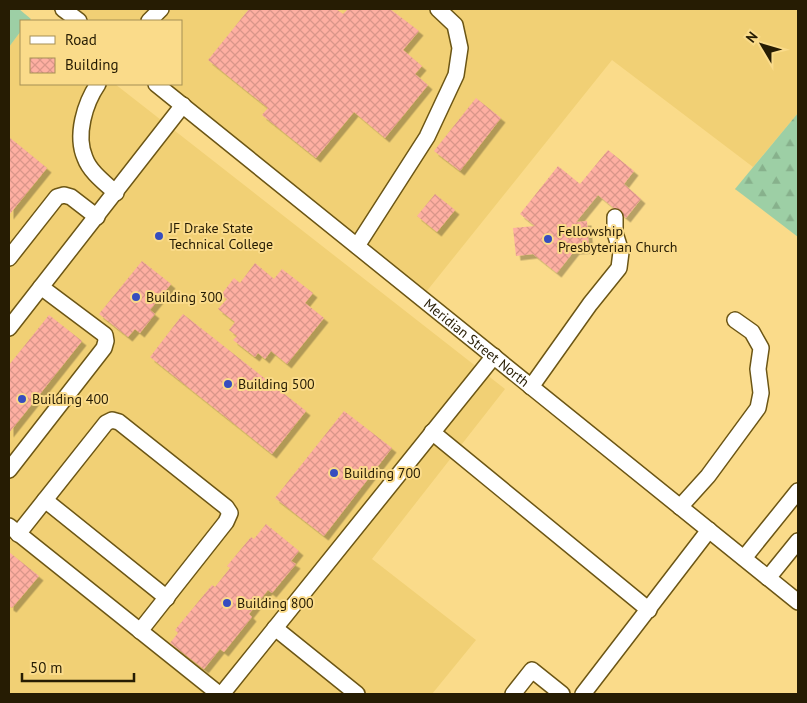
<svg xmlns="http://www.w3.org/2000/svg" width="807" height="703" font-family="'PT Sans',sans-serif">
<style>
.built{fill:#f1d075}
.green{fill:#9dcfa5}
.forest{fill:url(#forest-firs)}
.building{fill:url(#building-cross-hatch);filter:url(#shadow)}
.lines{fill:none;stroke-linecap:round;stroke-linejoin:round}
.minor-casing{stroke:#6c5615;stroke-width:18}
.minor{stroke:#fff;stroke-width:15}
.poi-dot{fill:#364dbf;stroke:#fadb8a;stroke-width:2}
.labels{text-anchor:middle;stroke-width:4;stroke-linejoin:round;paint-order:stroke}
.poi-label{font-size:14px;fill:#261c03;stroke:#fadb8a;text-anchor:start}
.street-label{font-size:14px;fill:#261c03;stroke:#fadb8a}
</style>
<defs>
<pattern id="forest-firs" width="22" height="20" patternUnits="userSpaceOnUse" patternTransform="scale(1.25)"><rect width="22" height="20" fill="#9dcfa5"/><path d="M5 1l3.5 6h-7zM16 11l3.5 6h-7z" fill="#87b18c"/></pattern>
<pattern id="building-cross-hatch" width="8" height="8" patternUnits="userSpaceOnUse" patternTransform="scale(1.25)"><rect width="8" height="8" fill="#feafa2"/><path d="M0 0l8 8M0 8l8-8" fill="none" stroke="#da968a"/></pattern>
<filter id="shadow"><feDropShadow dx="4.5" dy="4.5" stdDeviation="0" flood-color="#0004"/></filter>
</defs>
<rect width="100%" height="100%" fill="#fadb8a"/>
<g class="built">
<path d="M75,9H798V113L753,167L612,60L426,292L168,84H181V21H91Z"/>
<path d="M21,31V84H115L505,389L372,559L476,640L432,694H9V47Z"/>
</g>
<path class="green" d="M9,9H19L31,19L29,21H21V31L9,47Z"/>
<path class="forest" d="M798,113V237L735,189Z"/>
<g class="building">
<path d="M249,9H336L343,14L348,9H390L419,31L403,50L422,66L415,74L428,85L385,138L354,112L316,158L262,115L268,108L208,60Z"/>
<path d="M476,98L501,118L460,171L434,151Z"/>
<path d="M9,137L47,168L9,215Z"/>
<path d="M608,150L634,171L624,184L641,199L626,218L598,195L576,222L587,221L589,249L575,250L557,273L533,254L516,256L513,228L535,226L520,214L558,166L580,184Z"/>
<path d="M435,194L455,210L437,232L417,216Z"/>
<path d="M142,261L171,284L150,310L155,314L140,333L135,329L128,337L99,314Z"/>
<path d="M255,263L274,279L282,269L313,293L305,303L324,318L287,364L271,351L265,359L258,353L255,357L233,340L237,336L229,330L235,322L218,309L227,299L221,295L234,278L240,283Z"/>
<path d="M183,314L306,411L272,454L150,357Z"/>
<path d="M49,315L82,341L9,433V365Z"/>
<path d="M344,411L392,448L324,536L275,498Z"/>
<path d="M266,524L299,551L291,561L296,564L272,593L268,590L249,614L252,617L224,652L220,649L204,669L170,643L178,633L175,630L212,585L215,587L230,568L227,566L251,537L254,539Z"/>
<path d="M9,552L39,576L12,608L9,606Z"/>
</g>
<g class="lines">
<defs>
<g id="minor">
<path d="M63,9L79,21"/>
<path d="M149,21L161,9"/>
<path d="M98,84C85,103 75,135 85,158C90,172 105,183 116,193"/>
<path id="s1" d="M156,84L798,602"/>
<path d="M357,246L427,137L456,75L460,48L455,25L438,9"/>
<path d="M9,258L57,197L64,195L71,197L97,217"/>
<path d="M9,328L183,105"/>
<path d="M531,387L590,304L619,268L621,252L615,233V217"/>
<path d="M432,432L649,610"/>
<path d="M9,470L104,348L106,341L105,335L41,287"/>
<path d="M45,500L167,598"/>
<path d="M680,507L708,476L758,408L761,393L758,369L761,348L752,332L735,320"/>
<path d="M9,526L219,694"/>
<path d="M18,534L106,423L112,420L119,422L226,507L230,513L226,522L140,631"/>
<path d="M744,558L798,491"/>
<path d="M768,578L798,541"/>
<path d="M275,628L357,694"/>
<path d="M222,694L494,356"/>
<path d="M513,694L532,670L562,694"/>
<path d="M583,694L709,530"/>
</g>
</defs>
<use href="#minor" class="minor-casing"/>
<use href="#minor" class="minor"/>
</g>
<g class="poi-dot">
<circle cx="159" cy="236" r="5"/>
<circle cx="548" cy="239" r="5"/>
<circle cx="136" cy="297" r="5"/>
<circle cx="228" cy="384" r="5"/>
<circle cx="22" cy="399" r="5"/>
<circle cx="334" cy="473" r="5"/>
<circle cx="227" cy="603" r="5"/>
</g>
<g class="labels">
<g class="poi-label">
<text x="169" y="233">JF Drake State<tspan x="169" dy="16">Technical College</tspan></text>
<text x="558" y="236">Fellowship<tspan x="558" dy="16">Presbyterian Church</tspan></text>
<text x="146" y="302">Building 300</text>
<text x="238" y="389">Building 500</text>
<text x="32" y="404">Building 400</text>
<text x="344" y="478">Building 700</text>
<text x="237" y="608">Building 800</text>
</g>
<g class="street-label">
<text dy="5" stroke="none"><textPath href="#s1" startOffset="412">Meridian Street North</textPath></text>
</g>
</g>
<rect width="807" height="703" fill="none" stroke="#261c03" stroke-width="20"/>
<rect x="20" y="20" width="162" height="65" fill="#fadb8a" stroke="#a58f54"/>
<rect x="30" y="36" width="25" height="8" fill="#ffffff" stroke="#a58f54"/>
<text x="65" y="45" font-size="15" fill="#261c03">Road</text>
<rect x="30" y="58" width="25" height="15" fill="url(#building-cross-hatch)" stroke="#a58f54"/>
<text x="65" y="70" font-size="15" fill="#261c03">Building</text>
<g transform="translate(762 45) rotate(308)" stroke="#fadb8a" stroke-width="4" paint-order="stroke">
<path d="M0-4L9 19L0 12L-9 19Z" fill="#261c03"/>
<text y="-8" font-size="14" font-weight="bold" text-anchor="middle" fill="#261c03">N</text>
</g>
<path d="M22 673v8h112v-8" fill="none" stroke="#261c03" stroke-width="2.5"/>
<text x="30" y="673" font-size="15" fill="#261c03" stroke="#fadb8a" stroke-width="4" paint-order="stroke">50 m</text>
</svg>
